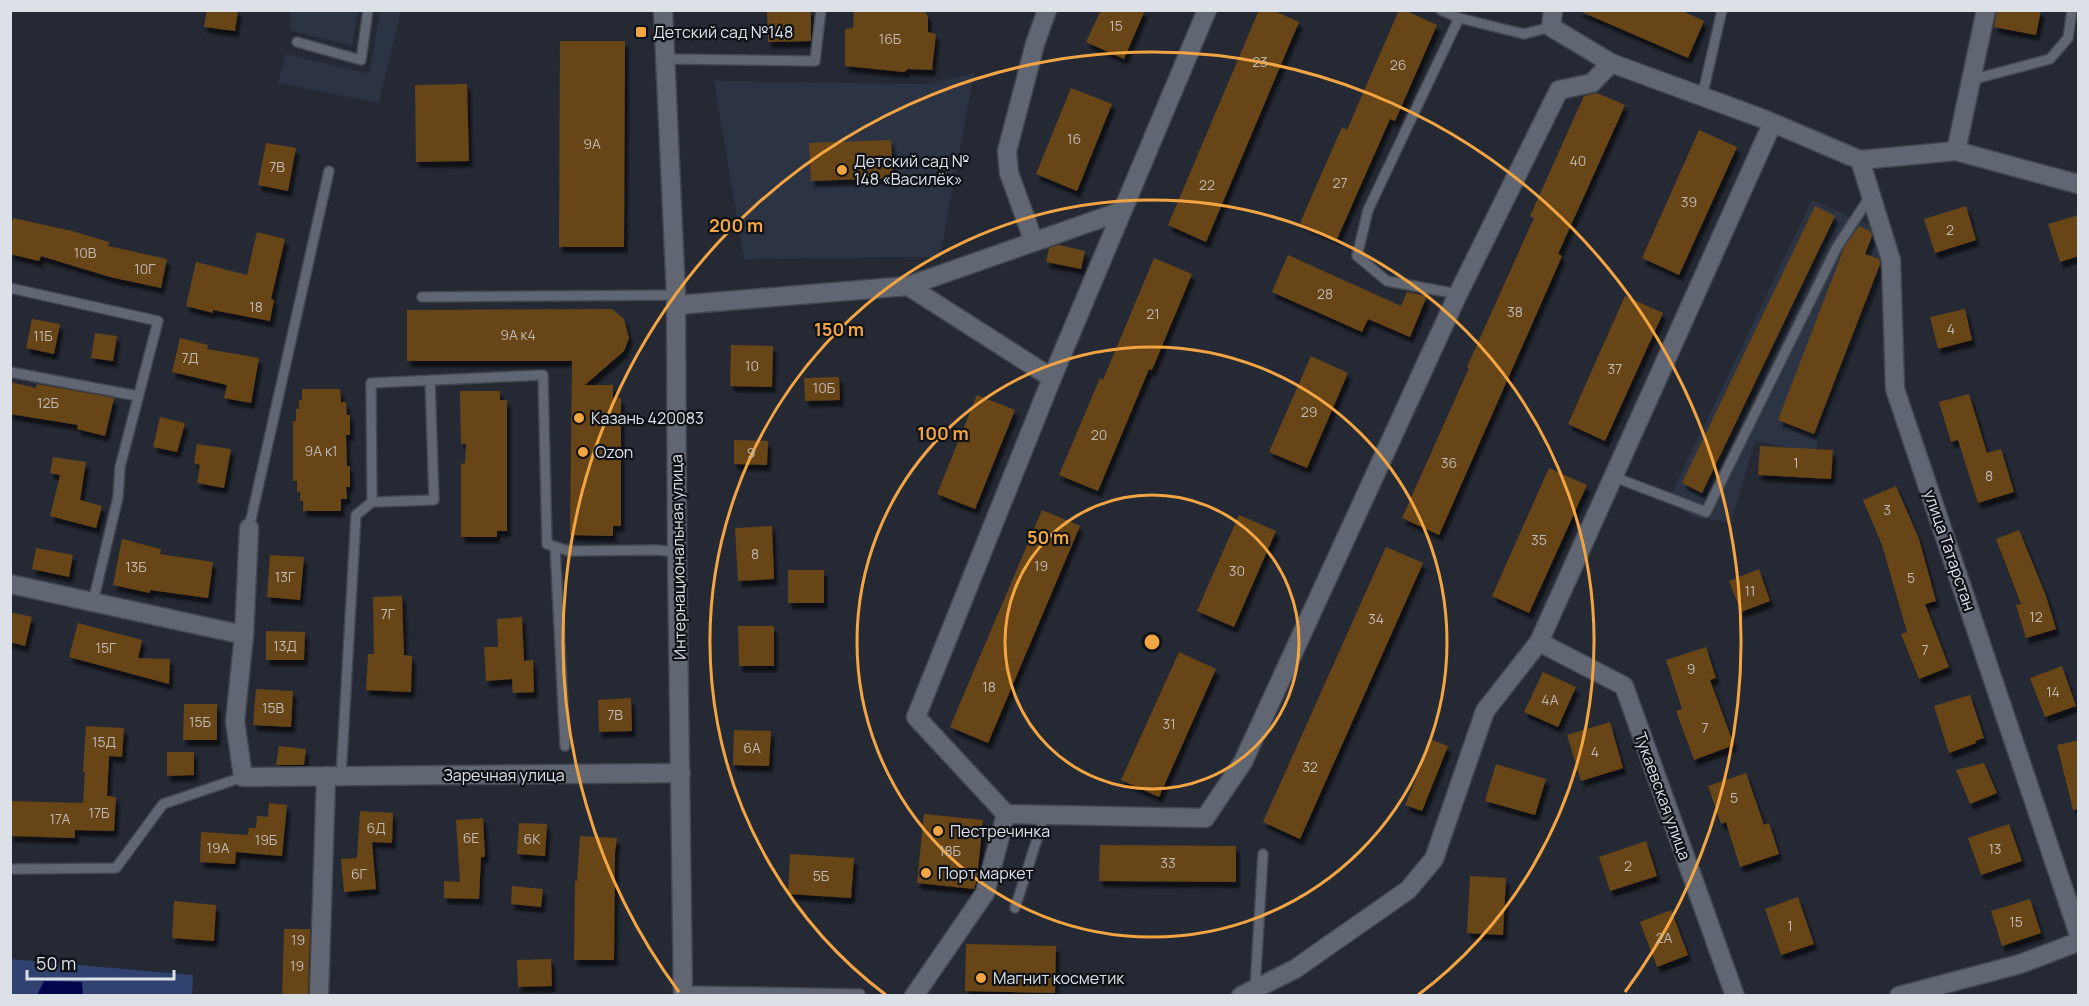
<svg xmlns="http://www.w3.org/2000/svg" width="2089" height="1006" font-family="Manrope,sans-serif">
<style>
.built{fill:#2c3443}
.green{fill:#2f4270}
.water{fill:#03054f}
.building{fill:#684519;filter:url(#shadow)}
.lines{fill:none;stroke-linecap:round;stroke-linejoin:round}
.lane-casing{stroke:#434750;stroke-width:12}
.street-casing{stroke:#434750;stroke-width:21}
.secondary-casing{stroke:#434750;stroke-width:21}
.lane{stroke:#606672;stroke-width:9}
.street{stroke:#606672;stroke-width:18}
.secondary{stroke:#606672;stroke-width:18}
.ring{fill:none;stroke:#f2a542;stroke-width:3}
.poi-dot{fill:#f2a542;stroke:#0f1216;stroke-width:2}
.labels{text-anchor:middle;stroke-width:4.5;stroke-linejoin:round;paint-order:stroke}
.number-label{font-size:14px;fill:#bfb9b4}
.poi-label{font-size:16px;fill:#dce0e7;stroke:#0f1216;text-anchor:start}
.street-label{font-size:16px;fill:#dce0e7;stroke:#0f1216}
.centre{fill:#f2a542;stroke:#0f1216;stroke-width:3}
.ring-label{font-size:18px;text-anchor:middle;font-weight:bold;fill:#f2a542;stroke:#0f1216;stroke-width:4.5;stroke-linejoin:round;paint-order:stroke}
</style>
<defs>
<filter id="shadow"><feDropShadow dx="3.5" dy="6" stdDeviation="1.5" flood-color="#0009"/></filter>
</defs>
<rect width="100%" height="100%" fill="#242934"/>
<g class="built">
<path d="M291,11H358L352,46L290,30Z"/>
<path d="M380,11H401L379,103L278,83L286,54L369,74Z"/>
<path d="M974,73L940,257L744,259L714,81L927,84Z"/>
<path d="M1812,200L1871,225L1885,261L1814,454L1755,441L1731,522L1696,518L1668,501Z"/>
</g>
<path class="green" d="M10,959L193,975L192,995H11Z"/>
<path class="water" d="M44,981L82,982L83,995H37Z"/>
<g class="building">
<path d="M207,10H238L235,31L204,27Z"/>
<path d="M767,10H811V41L768,42Z"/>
<path d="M854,10L924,11L928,16V32L936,34L932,70L908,69L904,72L845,66V29L853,28Z"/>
<path d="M1101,10H1145L1124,59L1086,42Z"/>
<path d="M1259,10H1272L1299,22L1206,242L1168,225Z"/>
<path d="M1399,10H1404L1437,25L1395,121L1390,119L1337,239L1300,223L1342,127L1347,130Z"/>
<path d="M1577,10H1680L1704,21L1688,58Z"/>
<path d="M1997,10H2041L2036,35L1994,27Z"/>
<path d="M560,41H625L624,247H559Z"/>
<path d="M467,84L469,161L416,162L415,85Z"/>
<path d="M1071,88L1112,104L1077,191L1036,174Z"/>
<path d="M1597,93L1625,105L1558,254L1562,256L1439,535L1402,518L1469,368L1467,367L1534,218L1530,216L1584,96Z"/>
<path d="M1699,130L1737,147L1679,275L1642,258Z"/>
<path d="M891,140L893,178L811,181L809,143Z"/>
<path d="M266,143L296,148L288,191L258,185Z"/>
<path d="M1815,206L1835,216L1702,493L1682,483Z"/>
<path d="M1966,206L1976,240L1935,253L1924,219Z"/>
<path d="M2079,215V256L2060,262L2048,224Z"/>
<path d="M13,218L72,231L109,242L108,246L167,259L161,288L110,277L41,256L39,261L10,254V229Z"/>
<path d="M1859,226L1870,231L1872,236L1865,254L1879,259L1880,264L1814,434L1778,420L1844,248Z"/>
<path d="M257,232L285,239L271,299L274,300L270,321L213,310V313L186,306L196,262L247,275Z"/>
<path d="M1059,245L1085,251L1081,269L1046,262L1049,248Z"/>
<path d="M1288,255L1401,306L1407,292L1427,296L1410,337L1368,319L1362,332L1272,292Z"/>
<path d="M1154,258L1192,274L1152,370L1149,369L1098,491L1059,475L1100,378L1103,380Z"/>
<path d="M1625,296L1663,313L1605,441L1568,424Z"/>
<path d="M612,309L624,319L629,338L624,351L585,385H613V398H621V526H613V536L570,535L572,361H407V310Z"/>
<path d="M1965,309L1972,340L1938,349L1930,317Z"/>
<path d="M32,319L60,324L54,354L26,348Z"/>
<path d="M95,333L117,336L113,361L91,358Z"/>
<path d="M180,338L208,345L207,349L259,358L251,403L224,398L227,385L172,372Z"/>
<path d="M731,345L773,346L772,387L730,386Z"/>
<path d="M1311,356L1348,373L1307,468L1269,452Z"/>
<path d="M839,377L840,400L805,401L804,378Z"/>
<path d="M10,382L36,388L37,384L114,398L105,436L77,429L78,425L10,414Z"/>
<path d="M302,389H340L341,402H346L347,415H350V435H346L347,466H350V487H346L347,499H341V511H303V501H300V492H297V481H293V421H296V409H299V400H302Z"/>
<path d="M460,391H500V400H507V531H497V537H461V464L465,463L466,444H461Z"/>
<path d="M1969,394L1987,453L2001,449L2014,492L1978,503L1958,440L1951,442L1939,402Z"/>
<path d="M977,395L1015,410L975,509L937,494Z"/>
<path d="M160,417L185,423L177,452L153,447Z"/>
<path d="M734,440L768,441L767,465L734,464Z"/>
<path d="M197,444L231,449L224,488L197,483L200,465L194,463Z"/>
<path d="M1760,446L1833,450L1831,479L1758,475Z"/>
<path d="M53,457L86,462L80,500L102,506L96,528L50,516L60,475L50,473Z"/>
<path d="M1549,468L1587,485L1529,613L1492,596Z"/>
<path d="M1896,486L1919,539L1936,601L1925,604L1949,667L1919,679L1901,634L1907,632L1882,545L1863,500Z"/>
<path d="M1042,510L1080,526L988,743L950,727Z"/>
<path d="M1239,515L1276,531L1234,627L1197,611Z"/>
<path d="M772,526L774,579L738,581L735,528Z"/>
<path d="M2019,530L2046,596L2056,629L2026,638L2016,605L2021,604L1996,539Z"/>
<path d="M122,539L161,549L160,554L213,562L208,598L150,590V593L113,585Z"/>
<path d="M1386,547L1423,563L1300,839L1263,822Z"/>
<path d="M36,548L73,555L69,577L32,569Z"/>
<path d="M270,555L304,557L300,600L267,597Z"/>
<path d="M1759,569L1770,601L1741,612L1729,581Z"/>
<rect x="788" y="570" width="36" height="33"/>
<path d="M402,596L404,655L412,656L411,692L366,690L368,654H374L373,597Z"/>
<path d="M10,612L32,617L25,646L10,642Z"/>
<path d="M522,617L524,661L533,660L534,692L513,693L512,679L486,681L484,647H498L497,619Z"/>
<path d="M78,623L142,640L138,658L170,659L169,684L69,657Z"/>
<path d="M738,626H774V666H739Z"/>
<path d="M266,631L305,632L304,660H266Z"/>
<path d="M1706,647L1716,678L1710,680L1734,745L1694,760L1676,711L1682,709L1666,660Z"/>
<path d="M1179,652L1216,669L1159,797L1121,780Z"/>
<path d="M2062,666L2076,706L2045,717L2030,678Z"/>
<path d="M1543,672L1576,687L1558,727L1524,712Z"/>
<path d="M256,689L293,691L291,727L253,725Z"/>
<path d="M1970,695L1984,738L1975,741L1976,743L1949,753L1934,706Z"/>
<path d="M631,698L632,731L599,732L598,700Z"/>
<path d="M184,704H217V740H183Z"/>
<path d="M1610,722L1623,768L1581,781L1567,735Z"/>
<path d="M86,726L124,728L122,757L109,756L107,796L116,797L114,831L75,830V838L10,836V801L83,803L85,772H83Z"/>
<path d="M734,730L771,731L769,766L733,765Z"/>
<path d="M1432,740L1448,746L1422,811L1405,805Z"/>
<path d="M2079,740V809L2073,810L2057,745Z"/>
<path d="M279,746L306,749L304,765H276Z"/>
<path d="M167,752H194V775L167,776Z"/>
<path d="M1984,763L1997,793L1970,804L1956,770Z"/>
<path d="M1496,764L1546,779L1535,815L1485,801Z"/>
<path d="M1746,773L1764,825L1769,823L1779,854L1740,867L1726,822L1721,824L1708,786Z"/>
<path d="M269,803L287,805L282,856L236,852L235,864L200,862L201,832L248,835L249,828H256L257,816L268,817Z"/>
<path d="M360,811L393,813L392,843L372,842L376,889L344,892L341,859L357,858Z"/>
<path d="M924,814L983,820L977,878L974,889L917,883Z"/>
<path d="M483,818L485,857H481L479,899L444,898V881L460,882L456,820Z"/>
<path d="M519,823L547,824L545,856L517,854Z"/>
<path d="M2009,824L2022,861L1981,875L1968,838Z"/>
<path d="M580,836L617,838L615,853L614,960H574L575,881H577Z"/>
<path d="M1646,841L1657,876L1610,891L1599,857Z"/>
<path d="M1100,845L1236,846V882L1099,881Z"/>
<path d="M790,854L854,858L851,898L788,894Z"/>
<path d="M1470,876L1506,878L1503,935L1467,933Z"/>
<path d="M512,886L543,889L541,907L511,904Z"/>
<path d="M1798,897L1814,944L1781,955L1765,909Z"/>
<path d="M2030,899L2041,933L2002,946L1991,911Z"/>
<path d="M174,901L216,905L214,941L172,938Z"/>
<path d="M1671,910L1688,955L1657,967L1640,922Z"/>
<path d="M284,929H310L308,996H282Z"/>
<path d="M966,944L1056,946L1055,993L965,991Z"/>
<path d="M551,959L552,986L518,987L517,960Z"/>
</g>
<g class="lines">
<defs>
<g id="lane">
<path d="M1441,10L1459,18L1524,34L1551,27"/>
<path d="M297,42L361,60L368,10"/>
<path d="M665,59L815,61L821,10"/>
<path d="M1971,80L2050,59L2068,38L2072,10"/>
<path d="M1702,97L1722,10"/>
<path d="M10,288L158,321L120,467L118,497L93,602"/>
<path d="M1458,294L1387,281L1357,256L1368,210L1459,18"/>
<path d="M422,297L676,295"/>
<path d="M10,372L138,396"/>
<path d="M430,380L434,500L372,502L371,383L543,375L547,544L569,551L656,550L677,552"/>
<path d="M1614,477L1706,512L1837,247L1871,195"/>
<path d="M249,528L329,171"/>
<path d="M555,547L565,746"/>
<path d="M341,776L356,515L372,502"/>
<path d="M15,869L116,868L163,804L243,777"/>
<path d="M1015,908L1045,814"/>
<path d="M1255,989L1263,854"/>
<path d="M683,991L860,994"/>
</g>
<g id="street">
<path d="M1207,10L1052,378L916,717L1006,814L1205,818L1243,762L1458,294L1559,90L1592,83L1611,63"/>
<path d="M1553,10L1551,27L1611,63L1761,118L1860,160L1956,151L2078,184"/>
<path d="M1956,151L1986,10"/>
<path d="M1860,160L1891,260L1895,389L2078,932"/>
<path d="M1034,242L1009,173L1007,151L1035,44L1047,10"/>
<path d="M908,286L1122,211"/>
<path d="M677,305L908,286L1052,378"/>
<path d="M249,528L244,635L235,721L243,777L681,773"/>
<path d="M10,584L244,635"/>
<path d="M1539,642L1624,686L1735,996"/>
<path d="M319,996L326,776"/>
<path d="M914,996L985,893L1006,814"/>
<path d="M1241,996L1295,969L1408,890L1434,859L1485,711L1539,642L1772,124"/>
<path d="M1899,996L2020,964L2078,942"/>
</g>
<path id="secondary" d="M663,10L676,295L677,552L683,996"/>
</defs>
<use href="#lane" class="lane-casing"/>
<use href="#street" class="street-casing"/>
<use href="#secondary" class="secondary-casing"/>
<use href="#lane" class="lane"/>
<use href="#street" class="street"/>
<use href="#secondary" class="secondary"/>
</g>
<g class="ring">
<circle cx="1152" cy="642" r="147"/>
<circle cx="1152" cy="642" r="295"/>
<path d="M886 995A442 442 0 1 1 1418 995"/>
<path d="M679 992A589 589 0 1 1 1625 992"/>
</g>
<g class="poi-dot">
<rect x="635" y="26" width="12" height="12" rx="3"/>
<circle cx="842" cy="170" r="6"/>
<circle cx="579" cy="418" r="6"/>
<circle cx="583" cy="452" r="6"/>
<circle cx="938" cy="831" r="6"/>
<circle cx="926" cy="873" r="6"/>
<circle cx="981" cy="978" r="6"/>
</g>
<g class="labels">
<g class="number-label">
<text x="1116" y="31">15</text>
<text x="890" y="44">16Б</text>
<text x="1260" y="67">23</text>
<text x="1398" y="70">26</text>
<text x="1074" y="144">16</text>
<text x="592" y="149">9А</text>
<text x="1578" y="166">40</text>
<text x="277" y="172">7В</text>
<text x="1340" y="188">27</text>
<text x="1207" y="190">22</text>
<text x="1689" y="207">39</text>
<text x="1950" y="235">2</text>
<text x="85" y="258">10В</text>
<text x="145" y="274">10Г</text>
<text x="1325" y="299">28</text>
<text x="256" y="312">18</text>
<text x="1515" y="317">38</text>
<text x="1153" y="319">21</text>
<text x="1951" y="334">4</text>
<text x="518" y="340">9А к4</text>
<text x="43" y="341">11Б</text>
<text x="190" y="363">7Д</text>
<text x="752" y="371">10</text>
<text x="1615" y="374">37</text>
<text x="824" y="393">10Б</text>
<text x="48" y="408">12Б</text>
<text x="1309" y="417">29</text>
<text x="1099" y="440">20</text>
<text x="321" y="456">9А к1</text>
<text x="751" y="458">9</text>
<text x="1449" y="468">36</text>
<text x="1796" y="468">1</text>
<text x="1989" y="481">8</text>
<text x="1887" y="515">3</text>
<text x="1539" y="545">35</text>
<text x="755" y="559">8</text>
<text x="1041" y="571">19</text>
<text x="136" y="572">13Б</text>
<text x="1237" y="576">30</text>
<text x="285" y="582">13Г</text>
<text x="1911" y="583">5</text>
<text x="1750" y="596">11</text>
<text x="388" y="619">7Г</text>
<text x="2036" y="622">12</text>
<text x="1376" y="624">34</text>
<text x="285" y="651">13Д</text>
<text x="106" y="653">15Г</text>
<text x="1925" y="655">7</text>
<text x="1691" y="674">9</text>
<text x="989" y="692">18</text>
<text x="2053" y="697">14</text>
<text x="1550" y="705">4А</text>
<text x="273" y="713">15В</text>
<text x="615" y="720">7В</text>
<text x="200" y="727">15Б</text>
<text x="1169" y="729">31</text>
<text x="1705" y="733">7</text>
<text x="104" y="747">15Д</text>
<text x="752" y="753">6А</text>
<text x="1595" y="757">4</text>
<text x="1310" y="772">32</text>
<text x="1734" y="803">5</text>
<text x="99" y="818">17Б</text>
<text x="60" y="824">17А</text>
<text x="376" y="833">6Д</text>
<text x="471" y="843">6Е</text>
<text x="532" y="844">6К</text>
<text x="266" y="845">19Б</text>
<text x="218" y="853">19А</text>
<text x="1995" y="854">13</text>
<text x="950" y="856">18Б</text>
<text x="1168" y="868">33</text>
<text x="1628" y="871">2</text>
<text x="359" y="879">6Г</text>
<text x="821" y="881">5Б</text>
<text x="2016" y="927">15</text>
<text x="1790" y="931">1</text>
<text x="1664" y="943">2А</text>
<text x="298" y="945">19</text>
<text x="297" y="971">19</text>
</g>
<g class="poi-label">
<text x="653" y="38">Детский сад №148</text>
<text x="854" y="167">Детский сад №<tspan x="854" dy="18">148 «Василёк»</tspan></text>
<text x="591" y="424">Казань 420083</text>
<text x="595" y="458">Ozon</text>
<text x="950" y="837">Пестречинка</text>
<text x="938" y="879">Порт маркет</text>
<text x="993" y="984">Магнит косметик</text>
</g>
<g class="street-label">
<text transform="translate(1950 550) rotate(71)" y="6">улица Татарстан</text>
<text transform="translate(678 557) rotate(-91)" y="6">Интернациональная улица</text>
<text x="504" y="781">Заречная улица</text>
<text transform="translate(1663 796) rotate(70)" y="6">Тукаевская улица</text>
</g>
</g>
<circle cx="1152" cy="642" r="9" class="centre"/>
<g class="ring-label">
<text x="736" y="232">200 m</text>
<text x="839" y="336">150 m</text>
<text x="943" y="440">100 m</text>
<text x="1048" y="544">50 m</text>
</g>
<rect width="2089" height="1006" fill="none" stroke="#dce0e7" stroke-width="24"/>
<path d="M27 970v9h147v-9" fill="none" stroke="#dce0e7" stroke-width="3"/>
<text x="36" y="970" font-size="18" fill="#dce0e7" stroke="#0f1216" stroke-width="4.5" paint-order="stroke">50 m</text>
</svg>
